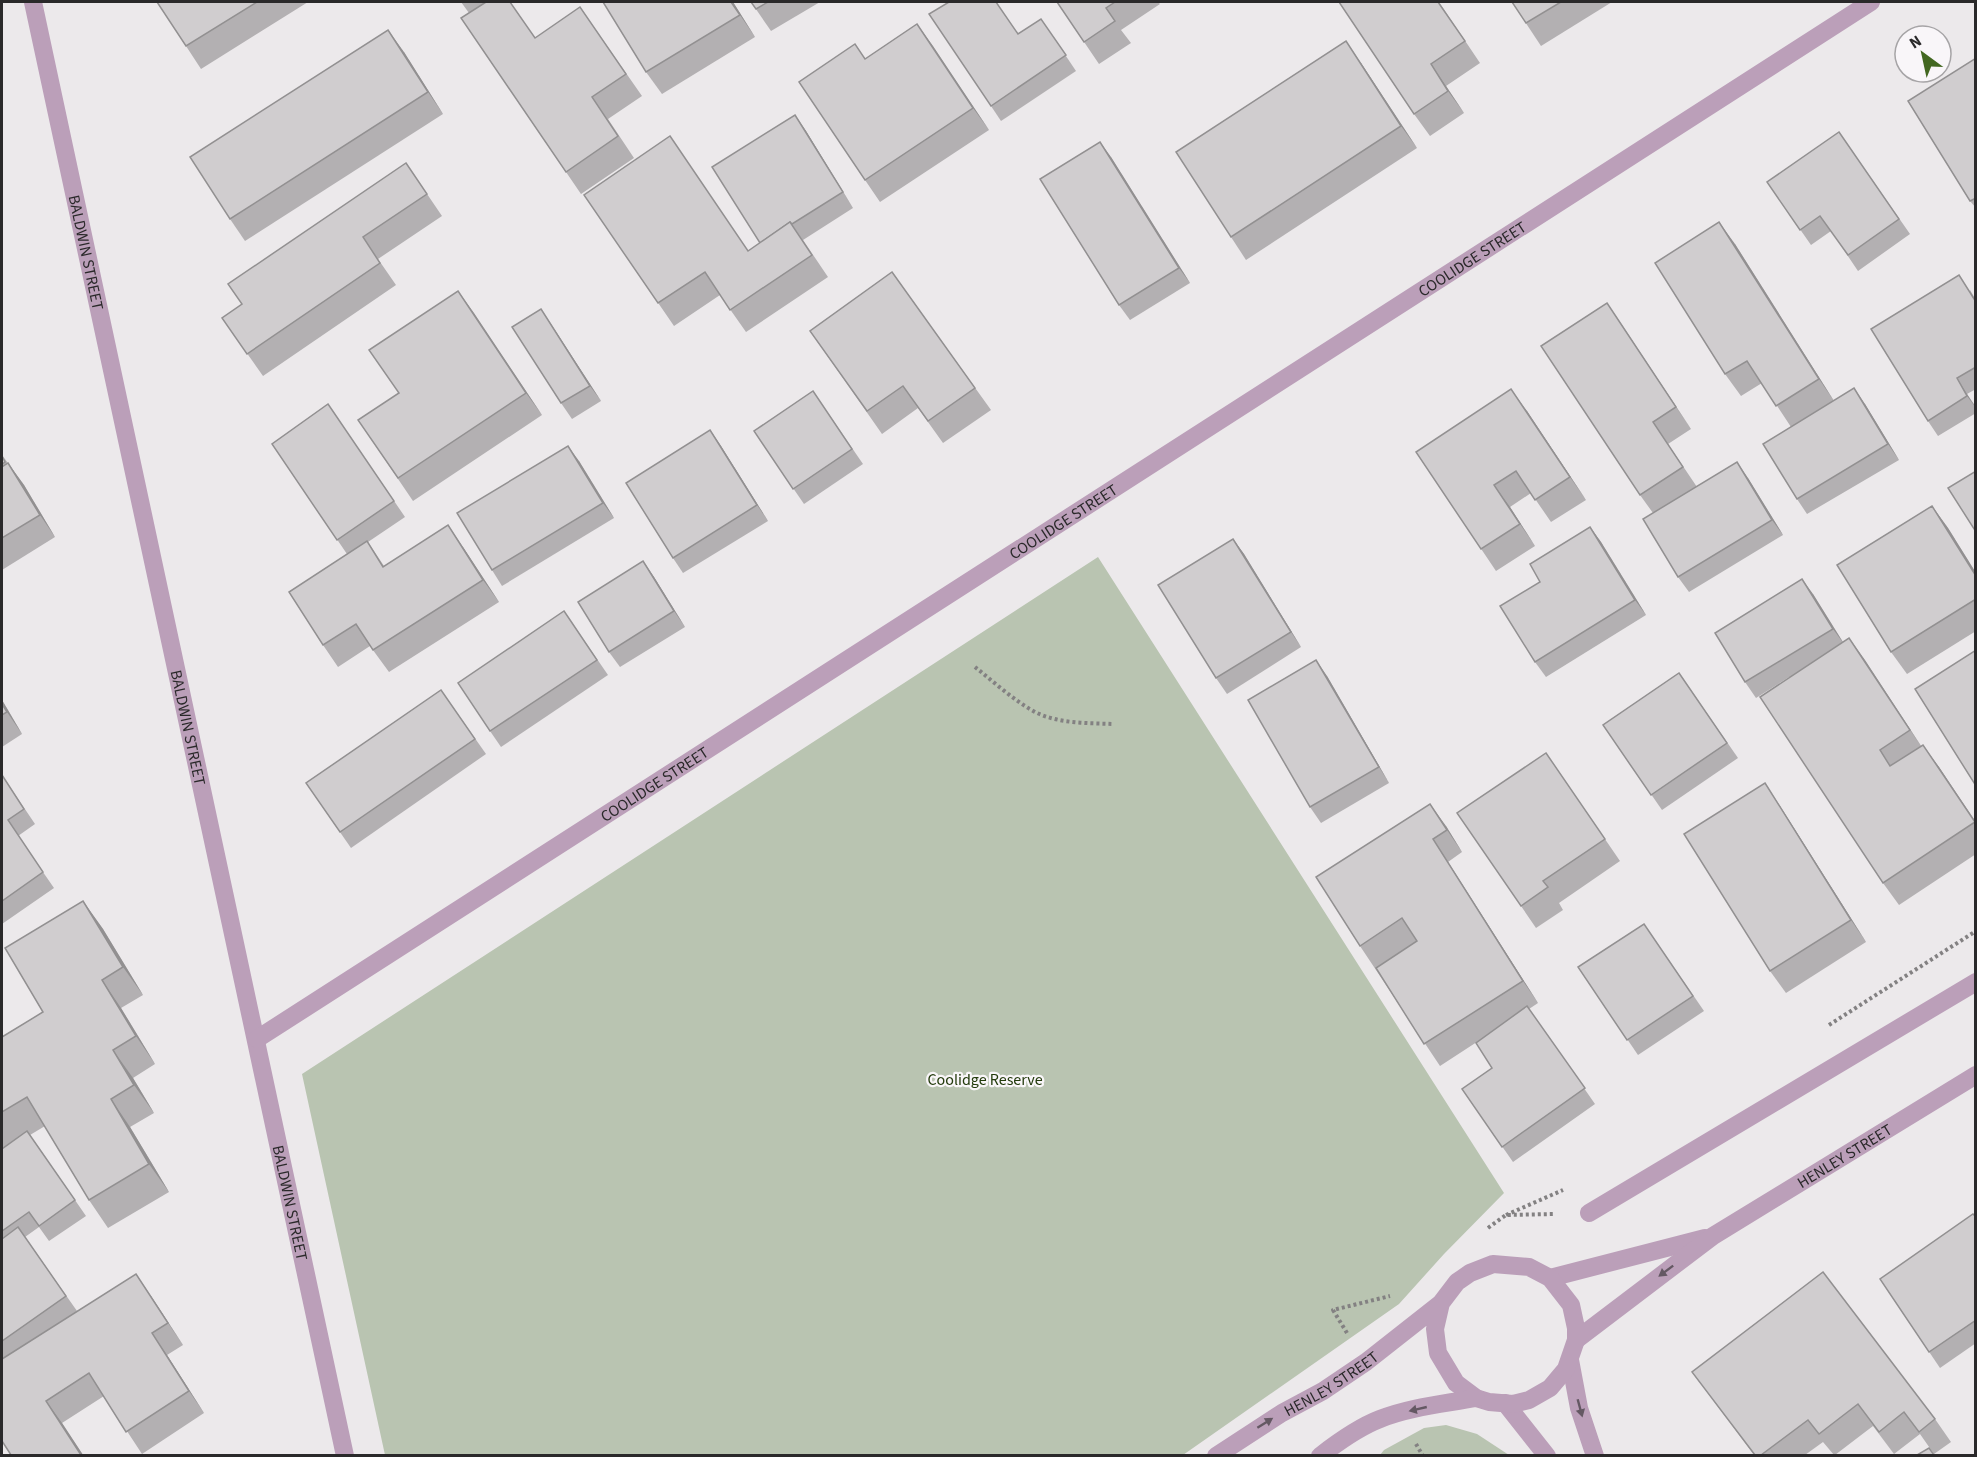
<svg xmlns="http://www.w3.org/2000/svg" width="1977" height="1457" font-family="'Source Sans 3',sans-serif">
<style>
.green{fill:#b9c4b1}
.lines{fill:none;stroke-linecap:round;stroke-linejoin:round}
.path{stroke:#838182;stroke-width:4;stroke-dasharray:3 3;stroke-linecap:butt}
.minor{stroke:#bb9fb9;stroke-width:18}
.wall{fill:#b3b0b2}
.shaded-wall{fill:#929091}
.building{fill:#d0cdcf;stroke:#929091;stroke-width:1.5}
.oneway{fill:#645863}
.labels{text-anchor:middle;stroke-width:4.5;stroke-linejoin:round;paint-order:stroke}
.street-label{font-size:16px;fill:#2a292a;stroke:#f9f6f9}
.park-label{font-size:16px;fill:#233b0c;stroke:#f9f6f9}
</style>
<rect width="100%" height="100%" fill="#ece9eb"/>
<g class="green">
<path d="M1098,557L1504,1193L1444,1254L1399,1304L1183,1455H385L302,1074Z"/>
<path d="M1446,1425L1477,1434L1509,1455H1380L1384,1450L1424,1428Z"/>
</g>
<g class="lines">
<g class="path">
<path d="M975,667C994,682 1013,700 1035,712C1059,724 1088,723 1114,724"/>
<path d="M1829,1025L1976,931"/>
<path d="M1506,1215L1563,1190"/>
<path d="M1488,1228L1506,1215L1555,1214"/>
<path d="M1347,1333L1333,1310L1390,1296"/>
<path d="M1416,1444L1423,1456"/>
</g>
<g class="minor">
<path id="s1" d="M33,2L345,1456"/>
<path id="s2" d="M257,1039L1871,2"/>
<path d="M1589,1213L1976,982"/>
<path d="M1550,1278L1705,1238"/>
<path id="s3" d="M1576,1340L1713,1236L1976,1075"/>
<path d="M1570,1360L1579,1408L1595,1456"/>
<path d="M1505,1403L1547,1456"/>
<path id="s4" d="M1216,1456L1282,1413L1323,1391L1366,1362L1441,1303L1457,1282L1470,1273L1493,1264L1529,1267L1550,1278L1571,1305L1576,1328V1340L1566,1369L1550,1388L1529,1400L1513,1404L1489,1402L1476,1398L1456,1383L1438,1353L1435,1329L1441,1303"/>
<path d="M1320,1456C1338,1442 1359,1427 1380,1419C1410,1407 1444,1404 1476,1398"/>
</g>
</g>
<g class="wall">
<path d="M157,2H308L201,69L186,46Z"/>
<path d="M461,2H510L535,38L580,7L642,96L608,119L634,158L581,194L461,18L469,13Z"/>
<path d="M733,2L755,37L662,94L646,72Z"/>
<path d="M751,2H820L771,31Z"/>
<path d="M1057,2H1158L1160,4L1121,30L1131,43L1099,64Z"/>
<path d="M1439,2L1480,63L1446,86L1464,113L1430,136L1414,114Z"/>
<path d="M1512,2H1612L1541,46Z"/>
<path d="M1041,19L1076,71L1001,121L991,106L1018,34Z"/>
<path d="M917,24L989,130L880,202L865,180L855,44L865,59Z"/>
<path d="M404,52L443,114L245,241L230,219Z"/>
<path d="M1976,58V208L1970,201Z"/>
<path d="M1361,63L1417,148L1246,260L1231,237Z"/>
<path d="M795,115L806,131L853,208L803,240L828,277L746,332L720,295L674,326L584,195L749,251L760,243Z"/>
<path d="M1839,132L1910,234L1858,271L1831,231L1811,245L1767,182Z"/>
<path d="M1111,157L1190,283L1130,320L1119,305Z"/>
<path d="M406,163L442,216L378,259L396,285L263,376L222,318L242,304Z"/>
<path d="M1735,244L1834,401L1865,404L1899,460L1807,514L1797,499L1791,427L1762,383L1741,396L1725,374Z"/>
<path d="M892,272L991,410L943,443L918,408L882,434L810,331Z"/>
<path d="M1970,290L1976,300V389L1967,394L1976,407V413L1938,436L1928,421Z"/>
<path d="M458,291L542,415L413,501L358,420L399,393Z"/>
<path d="M1607,303L1691,429L1668,444L1697,487L1748,478L1783,535L1689,592L1678,577L1653,513L1640,495Z"/>
<path d="M541,309L601,401L572,419L561,403Z"/>
<path d="M813,391L863,464L804,504L754,431Z"/>
<path d="M328,404L405,517L368,542L384,566L463,547L499,602L389,672L370,646L338,667L323,645L347,554L272,444Z"/>
<path d="M1527,411L1586,500L1551,522L1531,493L1510,507L1535,546L1496,571L1416,452Z"/>
<path d="M710,430L721,446L768,521L683,573L673,558Z"/>
<path d="M2,455L24,485L55,537L2,570Z"/>
<path d="M579,461L614,518L502,586L492,570Z"/>
<path d="M1932,506L1948,528L1976,573V631L1907,674L1891,652Z"/>
<path d="M1590,527L1601,542L1646,615L1546,677L1535,662L1540,582Z"/>
<path d="M1233,539L1244,554L1301,647L1227,694L1216,678Z"/>
<path d="M643,561L654,577L685,627L620,667L609,652Z"/>
<path d="M1813,594L1843,642L1849,638L1921,746L1939,767L1976,822V854L1899,905L1883,883L1789,677L1756,698L1745,682Z"/>
<path d="M564,611L608,675L501,747L490,731Z"/>
<path d="M1679,673L1738,758L1662,810L1603,725Z"/>
<path d="M1327,676L1389,783L1321,823L1310,807Z"/>
<path d="M441,690L486,754L351,848L306,783Z"/>
<path d="M2,700L22,734L2,747Z"/>
<path d="M1546,753L1620,861L1559,903L1563,910L1536,928L1521,906Z"/>
<path d="M2,775L35,824L18,836L54,888L2,924Z"/>
<path d="M1780,806L1866,942L1786,993L1770,971Z"/>
<path d="M1446,826L1462,852L1448,862L1538,1003L1529,1009L1595,1104L1513,1162L1462,1089L1492,1068L1483,1038L1440,1066L1360,946L1316,877Z"/>
<path d="M83,901L103,929L143,995L121,1008L155,1064L133,1078L154,1113L130,1127L169,1192L108,1228L89,1200L45,1126L30,1135L86,1216L49,1241L39,1227L25,1237L77,1311L151,1296L183,1345L167,1355L204,1413L142,1454L104,1396L62,1423L83,1455H11L2,1441V1033L3,1036L43,1012Z"/>
<path d="M1644,924L1704,1011L1638,1055L1578,967Z"/>
<path d="M1976,1217V1343L1940,1368L1880,1279Z"/>
<path d="M1823,1272L1935,1419L1951,1442L1934,1454L1920,1434L1894,1454L1873,1426L1835,1455H1834L1823,1442L1805,1455H1754L1692,1372Z"/>
</g>
<g class="shaded-wall">
<path d="M731,2H733L755,37L740,15Z"/>
<path d="M917,24L933,46L989,130L973,108Z"/>
<path d="M388,30L404,52L443,114L428,92Z"/>
<path d="M1346,41L1361,63L1417,148L1401,126Z"/>
<path d="M1431,64L1446,86L1464,113L1448,91Z"/>
<path d="M795,115L806,131L853,208L843,192Z"/>
<path d="M1100,142L1111,157L1190,283L1179,268Z"/>
<path d="M1719,222L1735,244L1834,401L1819,379Z"/>
<path d="M458,291L474,313L542,415L526,393Z"/>
<path d="M1607,303L1622,325L1691,429L1676,407Z"/>
<path d="M541,309L551,324L601,401L590,386Z"/>
<path d="M1957,378L1967,394L1976,408L1967,396Z"/>
<path d="M1854,388L1865,404L1899,460L1888,444Z"/>
<path d="M1511,389L1527,411L1586,500L1570,477Z"/>
<path d="M710,430L721,446L768,521L757,505Z"/>
<path d="M568,446L579,461L614,518L603,503Z"/>
<path d="M1737,462L1748,478L1783,535L1772,520Z"/>
<path d="M8,463L24,485L55,537L40,515Z"/>
<path d="M1494,485L1510,507L1535,546L1520,524Z"/>
<path d="M1932,506L1948,528L1976,573V576Z"/>
<path d="M448,525L463,547L499,602L483,580Z"/>
<path d="M1590,527L1601,542L1646,615L1635,600Z"/>
<path d="M1233,539L1244,554L1301,647L1291,632Z"/>
<path d="M643,561L654,577L685,627L674,611Z"/>
<path d="M1802,579L1813,594L1844,644L1833,629Z"/>
<path d="M1849,638L1865,660L1925,752L1910,730Z"/>
<path d="M1316,660L1327,676L1389,783L1379,767Z"/>
<path d="M2,700L22,734L7,712L2,704Z"/>
<path d="M1923,745L1939,767L1976,823L1975,822Z"/>
<path d="M1765,783L1780,806L1866,942L1851,920Z"/>
<path d="M1430,804L1446,826L1462,852L1447,830Z"/>
<path d="M1433,839L1448,862L1538,1003L1523,981Z"/>
<path d="M83,901L103,929L143,995L123,967Z"/>
<path d="M102,980L121,1008L155,1064L136,1036Z"/>
<path d="M113,1050L133,1078L154,1113L134,1085Z"/>
<path d="M111,1099L130,1127L169,1192L149,1164Z"/>
<path d="M136,1274L151,1296L183,1345L168,1323Z"/>
<path d="M152,1333L167,1355L204,1413L189,1391Z"/>
<path d="M46,1401L62,1423L83,1455H81Z"/>
</g>
<g class="building">
<path d="M157,2H257L186,46Z"/>
<path d="M486,2H510L535,38L580,7L626,74L592,97L618,136L566,172L461,18Z"/>
<path d="M603,2H731L740,15L646,72Z"/>
<path d="M751,2H768L756,9Z"/>
<path d="M949,2H996L1018,34L1041,19L1066,55L991,106L929,14Z"/>
<path d="M1057,2H1115L1106,8L1115,21L1084,42Z"/>
<path d="M1339,2H1438L1465,41L1431,64L1448,91L1414,114Z"/>
<path d="M1512,2H1561L1526,23Z"/>
<path d="M917,24L973,108L865,180L799,82L855,44L865,59Z"/>
<path d="M388,30L428,92L230,219L190,157Z"/>
<path d="M1346,41L1401,126L1231,237L1176,152Z"/>
<path d="M1976,58V198L1970,201L1908,101Z"/>
<path d="M795,115L843,192L792,224L790,222L760,243L712,167Z"/>
<path d="M1839,132L1899,219L1848,255L1820,216L1800,230L1767,182Z"/>
<path d="M670,136L748,251L790,222L812,255L730,310L705,272L658,303L584,195Z"/>
<path d="M1100,142L1179,268L1119,305L1040,179Z"/>
<path d="M406,163L427,194L363,237L380,263L247,354L222,318L242,304L228,284Z"/>
<path d="M1719,222L1819,379L1776,406L1747,361L1725,374L1655,263Z"/>
<path d="M892,272L975,388L928,421L903,386L867,411L810,331Z"/>
<path d="M1959,275L1976,302V367L1957,378L1967,396L1928,421L1871,329Z"/>
<path d="M458,291L526,393L398,478L358,420L399,393L369,350Z"/>
<path d="M1607,303L1676,407L1653,422L1683,467L1640,495L1541,346Z"/>
<path d="M541,309L590,386L561,403L512,327Z"/>
<path d="M1854,388L1888,444L1797,499L1763,444Z"/>
<path d="M1511,389L1570,477L1535,500L1516,471L1494,485L1520,524L1481,549L1416,452Z"/>
<path d="M813,391L852,449L793,489L754,431Z"/>
<path d="M328,404L394,501L337,540L272,444Z"/>
<path d="M710,430L757,505L673,558L626,483Z"/>
<path d="M568,446L603,503L492,570L457,513Z"/>
<path d="M2,456L5,462L2,464Z"/>
<path d="M1737,462L1772,520L1678,577L1643,519Z"/>
<path d="M8,463L40,515L2,538V467Z"/>
<path d="M1976,471V532L1948,488Z"/>
<path d="M1932,506L1976,576V599L1891,652L1837,565Z"/>
<path d="M448,525L483,580L373,650L356,624L323,645L289,592L367,541L383,567Z"/>
<path d="M1590,527L1635,600L1535,662L1500,606L1540,582L1530,564Z"/>
<path d="M1233,539L1291,632L1216,678L1158,585Z"/>
<path d="M643,561L674,611L609,652L578,602Z"/>
<path d="M1802,579L1833,629L1745,682L1715,633Z"/>
<path d="M564,611L597,660L490,731L458,683Z"/>
<path d="M1849,638L1910,730L1880,750L1890,766L1923,745L1975,822L1883,883L1760,697Z"/>
<path d="M1976,650V786L1915,689Z"/>
<path d="M1316,660L1379,767L1310,807L1248,700Z"/>
<path d="M1679,673L1727,743L1651,795L1603,725Z"/>
<path d="M441,690L475,739L340,832L306,783Z"/>
<path d="M2,704L7,712L2,715Z"/>
<path d="M1546,753L1605,839L1543,881L1548,887L1521,906L1457,813Z"/>
<path d="M2,775L24,809L8,820L43,872L2,901Z"/>
<path d="M1765,783L1851,920L1770,971L1684,834Z"/>
<path d="M1430,804L1447,830L1433,839L1523,981L1424,1044L1376,968L1417,941L1402,918L1360,946L1316,877Z"/>
<path d="M83,901L123,967L102,980L136,1036L113,1050L134,1085L111,1099L149,1164L89,1200L27,1097L2,1112V1037L43,1012L5,948Z"/>
<path d="M1644,924L1693,996L1627,1040L1578,967Z"/>
<path d="M1527,1006L1585,1088L1502,1147L1462,1089L1492,1068L1476,1043Z"/>
<path d="M27,1131L75,1200L39,1226L29,1212L2,1231V1149Z"/>
<path d="M1973,1214L1976,1217V1320L1929,1352L1880,1279Z"/>
<path d="M18,1227L66,1296L2,1341V1239Z"/>
<path d="M1823,1272L1935,1419L1919,1432L1904,1412L1879,1432L1858,1404L1819,1434L1808,1420L1761,1455H1755L1692,1372Z"/>
<path d="M136,1274L168,1323L152,1333L189,1391L126,1432L89,1373L46,1401L81,1455H11L2,1441V1359Z"/>
<path d="M1929,1448L1934,1455H1917Z"/>
</g>
<defs><path id="oneway-solid" d="M-6-.8H1V-3.2L6.5 0L1 3.2V.8H-6Z" transform="scale(1.5)"/></defs>
<g class="oneway">
<use href="#oneway-solid" transform="translate(1666 1271) rotate(143)"/>
<use href="#oneway-solid" transform="translate(1580 1408) rotate(75)"/>
<use href="#oneway-solid" transform="translate(1418 1409) rotate(167)"/>
<use href="#oneway-solid" transform="translate(1265 1423) rotate(-32)"/>
</g>
<g class="labels">
<g class="street-label">
<text dy="6" stroke="none"><textPath href="#s1" startOffset="256">BALDWIN STREET</textPath></text>
<text dy="6" stroke="none"><textPath href="#s2" startOffset="1444">COOLIDGE STREET</textPath></text>
<text dy="6" stroke="none"><textPath href="#s2" startOffset="958">COOLIDGE STREET</textPath></text>
<text dy="6" stroke="none"><textPath href="#s1" startOffset="742">BALDWIN STREET</textPath></text>
<text dy="6" stroke="none"><textPath href="#s2" startOffset="472">COOLIDGE STREET</textPath></text>
<text dy="6" stroke="none"><textPath href="#s3" startOffset="326">HENLEY STREET</textPath></text>
<text dy="6" stroke="none"><textPath href="#s1" startOffset="1228">BALDWIN STREET</textPath></text>
<text dy="6" stroke="none"><textPath href="#s4" startOffset="136">HENLEY STREET</textPath></text>
</g>
<g class="park-label">
<text x="985" y="1085">Coolidge Reserve</text>
</g>
</g>
<rect width="1977" height="1457" fill="none" stroke="#2a292a" stroke-width="6"/>
<g transform="translate(1923 54) rotate(327)"><circle r="28" fill="#f9f6f9" stroke="#a6a4a6" stroke-width="1.5"/>
<path d="M0-4.5L10 22L0 15L-10 22Z" fill="#426720"/>
<text y="-9" font-size="16" font-weight="bold" text-anchor="middle" fill="#2a292a">N</text>
</g>
</svg>
